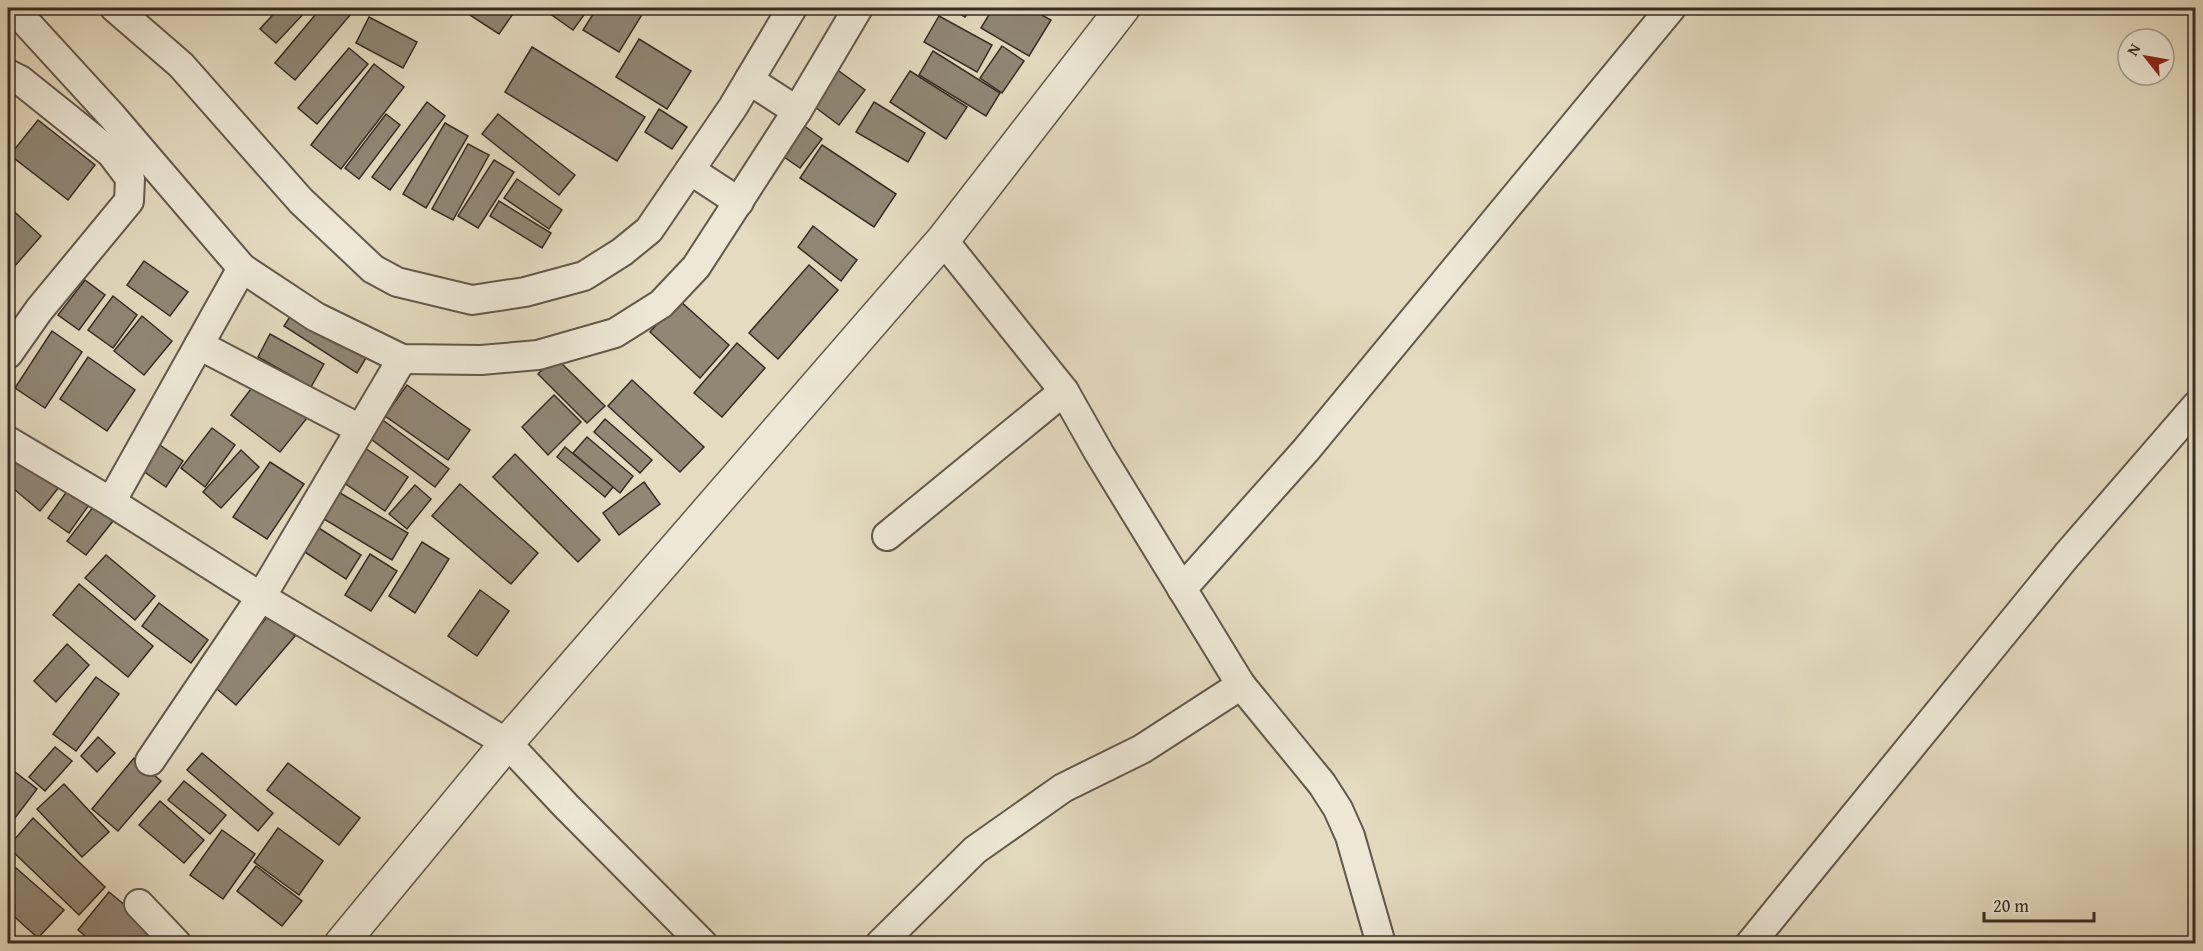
<svg xmlns="http://www.w3.org/2000/svg" width="2203" height="951" font-family="'Gentium Book Plus',serif">
<style>
.building{fill:#908775;stroke:#362d24;stroke-width:1.5}
.lines{fill:none;stroke-linecap:round;stroke-linejoin:round}
.minor-casing{stroke:#62584b;stroke-width:32}
.tertiary-casing{stroke:#62584b;stroke-width:36}
.minor{stroke:#ede8d6;stroke-width:28}
.tertiary{stroke:#ede8d6;stroke-width:33}
</style>
<rect width="100%" height="100%" fill="#e4dbc0"/>
<filter id="stains"><feTurbulence type="fractalNoise" baseFrequency=".00333" numOctaves="4"/><feColorMatrix values="0 0 0 0 .2 0 0 0 0 .09 0 0 0 0 .02 0 0 0 .5 -.17"/></filter>
<radialGradient id="worn" r=".72"><stop offset=".6" stop-color="#630" stop-opacity="0"/><stop offset="1" stop-color="#630" stop-opacity=".3"/></radialGradient>
<g class="building">
<path d="M279,8H309L276,43L260,29Z"/>
<path d="M321,8H356L295,80L275,63Z"/>
<path d="M459,8H517L499,34Z"/>
<path d="M553,8H589L573,30L549,13Z"/>
<path d="M597,8H646L619,52L583,30Z"/>
<path d="M950,8H972L965,17Z"/>
<path d="M993,8H1029L1051,20L1029,56L981,28Z"/>
<path d="M939,16L992,45L977,72L924,42Z"/>
<path d="M369,17L417,42L403,68L356,43Z"/>
<path d="M639,39L691,71L667,109L616,77Z"/>
<path d="M1002,46L1024,61L1002,93L980,78Z"/>
<path d="M532,47L645,117L617,161L505,92Z"/>
<path d="M349,48L368,64L317,124L298,108Z"/>
<path d="M933,51L1000,93L986,116L919,75Z"/>
<path d="M374,64L404,87L341,169L311,145Z"/>
<path d="M832,66L865,90L839,125L807,101Z"/>
<path d="M910,71L967,107L946,139L890,102Z"/>
<path d="M427,102L445,116L390,190L372,177Z"/>
<path d="M874,102L925,133L908,162L856,132Z"/>
<path d="M659,109L687,127L672,149L645,132Z"/>
<path d="M386,114L400,125L359,179L345,168Z"/>
<path d="M498,114L575,175L559,195L482,134Z"/>
<path d="M38,120L95,165L68,200L10,155Z"/>
<path d="M799,122L822,139L800,168L777,152Z"/>
<path d="M445,123L468,136L426,208L403,194Z"/>
<path d="M468,144L489,155L453,220L432,209Z"/>
<path d="M822,145L896,194L874,227L800,178Z"/>
<path d="M494,160L514,172L478,228L458,216Z"/>
<path d="M517,179L562,210L549,229L504,198Z"/>
<path d="M499,201L551,233L542,248L490,216Z"/>
<path d="M8,206L41,236L14,267L8,261Z"/>
<path d="M813,226L857,260L841,281L798,247Z"/>
<path d="M144,261L188,292L170,316L127,285Z"/>
<path d="M809,265L838,290L778,359L749,333Z"/>
<path d="M85,280L105,295L79,330L58,315Z"/>
<path d="M113,296L137,315L113,348L88,330Z"/>
<path d="M679,300L729,345L700,378L650,332Z"/>
<path d="M293,312L366,358L357,373L284,326Z"/>
<path d="M142,316L172,341L144,375L114,351Z"/>
<path d="M52,331L82,352L45,408L15,388Z"/>
<path d="M270,334L324,364L311,387L258,357Z"/>
<path d="M737,343L765,368L722,417L694,393Z"/>
<path d="M88,357L135,390L107,431L60,399Z"/>
<path d="M555,357L605,406L587,423L538,374Z"/>
<path d="M258,380L307,418L280,452L231,415Z"/>
<path d="M632,380L704,447L680,472L608,406Z"/>
<path d="M407,385L470,430L448,460L385,416Z"/>
<path d="M554,395L581,422L548,455L522,427Z"/>
<path d="M380,418L449,469L435,487L367,436Z"/>
<path d="M605,419L652,460L640,473L594,432Z"/>
<path d="M212,428L235,445L205,487L181,468Z"/>
<path d="M587,437L633,476L620,493L573,453Z"/>
<path d="M154,441L183,461L166,487L136,466Z"/>
<path d="M359,444L408,477L385,511L337,478Z"/>
<path d="M8,446L59,487L40,511L8,484Z"/>
<path d="M565,447L613,487L605,497L557,457Z"/>
<path d="M241,450L259,467L221,508L203,492Z"/>
<path d="M515,454L600,540L578,562L493,477Z"/>
<path d="M270,462L304,484L267,539L233,517Z"/>
<path d="M644,482L660,504L619,535L603,513Z"/>
<path d="M460,484L538,553L511,584L432,516Z"/>
<path d="M415,485L431,499L407,529L389,514Z"/>
<path d="M70,487L91,502L69,533L48,518Z"/>
<path d="M335,490L408,533L392,560L319,516Z"/>
<path d="M94,506L113,521L86,555L67,541Z"/>
<path d="M311,523L361,555L346,579L297,547Z"/>
<path d="M422,542L449,559L415,613L389,596Z"/>
<path d="M370,554L397,571L371,611L345,595Z"/>
<path d="M106,555L155,596L135,620L85,578Z"/>
<path d="M79,584L153,646L128,677L53,615Z"/>
<path d="M480,590L509,611L477,656L448,636Z"/>
<path d="M159,603L208,640L191,663L142,626Z"/>
<path d="M269,615L295,636L236,705L211,684Z"/>
<path d="M67,644L89,665L56,702L34,681Z"/>
<path d="M96,677L119,694L76,751L53,734Z"/>
<path d="M98,737L115,753L97,772L81,756Z"/>
<path d="M55,747L72,761L45,791L29,777Z"/>
<path d="M202,753L273,813L258,831L187,770Z"/>
<path d="M134,758L161,781L118,831L92,809Z"/>
<path d="M288,763L360,818L339,845L267,790Z"/>
<path d="M15,772L37,789L8,827V782Z"/>
<path d="M184,781L226,815L210,834L168,800Z"/>
<path d="M64,784L109,832L82,857L37,809Z"/>
<path d="M160,801L204,840L184,863L139,825Z"/>
<path d="M33,818L105,887L79,915L8,847Z"/>
<path d="M278,828L323,861L299,895L254,862Z"/>
<path d="M222,830L255,854L223,899L190,875Z"/>
<path d="M8,861L64,910L38,938L8,911Z"/>
<path d="M256,866L302,901L282,926L237,891Z"/>
<path d="M109,892L154,929L143,944H95L78,930Z"/>
</g>
<g class="lines">
<defs>
<g id="minor">
<path d="M13,8L111,115L242,268L316,317L402,359L481,360L538,355L615,333L661,304L696,267L797,111L858,8"/>
<path d="M115,8L181,65L301,201L373,269L397,282L472,300L525,292L584,276L622,252L649,230L733,107L792,8"/>
<path d="M8,74L20,80L111,153L130,178L129,201L39,310L8,354"/>
<path d="M749,80L797,111"/>
<path d="M690,170L739,202"/>
<path d="M943,240L1064,391L1099,453L1241,685L1322,784L1338,809L1350,836L1381,944"/>
<path d="M199,345L360,429"/>
<path d="M8,441L111,502L261,597L507,743L566,806L703,944"/>
<path d="M111,502L242,268"/>
<path d="M887,536L1064,391"/>
<path d="M1182,589L1306,450L1671,8"/>
<path d="M150,761L261,597L402,359"/>
<path d="M139,904L177,944"/>
<path d="M880,944L975,850L1063,788L1142,749L1241,685"/>
<path d="M1750,944L2067,555L2196,406"/>
</g>
<path id="tertiary" d="M341,944L507,743L943,240L1123,8"/>
</defs>
<use href="#minor" class="minor-casing"/>
<use href="#tertiary" class="tertiary-casing"/>
<use href="#minor" class="minor"/>
<use href="#tertiary" class="tertiary"/>
</g>
<rect width="2203" height="951" fill="none" stroke="#e4dbc0" stroke-width="30"/>
<rect x="9" y="9" width="2185" height="933" fill="none" stroke="#362d24" stroke-width="3"/>
<rect x="15" y="15" width="2173" height="921" fill="none" stroke="#362d24" stroke-width="1.5"/>
<g transform="translate(2146 57) rotate(301)"><circle r="28" fill="#ede8d6" stroke="#a49d8f" stroke-width="1.5"/>
<path d="M0-4.5L10 22L0 15L-10 22Z" fill="#8f2418"/>
<text y="-9" font-size="16" font-weight="bold" text-anchor="middle" fill="#362d24">N</text>
</g>
<path d="M1984 912v9h110v-9" fill="none" stroke="#362d24" stroke-width="3"/>
<text x="1993" y="912" font-size="18" fill="#362d24" stroke="#ede8d6" stroke-width="4.5" paint-order="stroke">20 m</text>
<rect width="100%" height="100%" filter="url(#stains)"/>
<rect width="100%" height="100%" fill="url(#worn)"/>
</svg>
